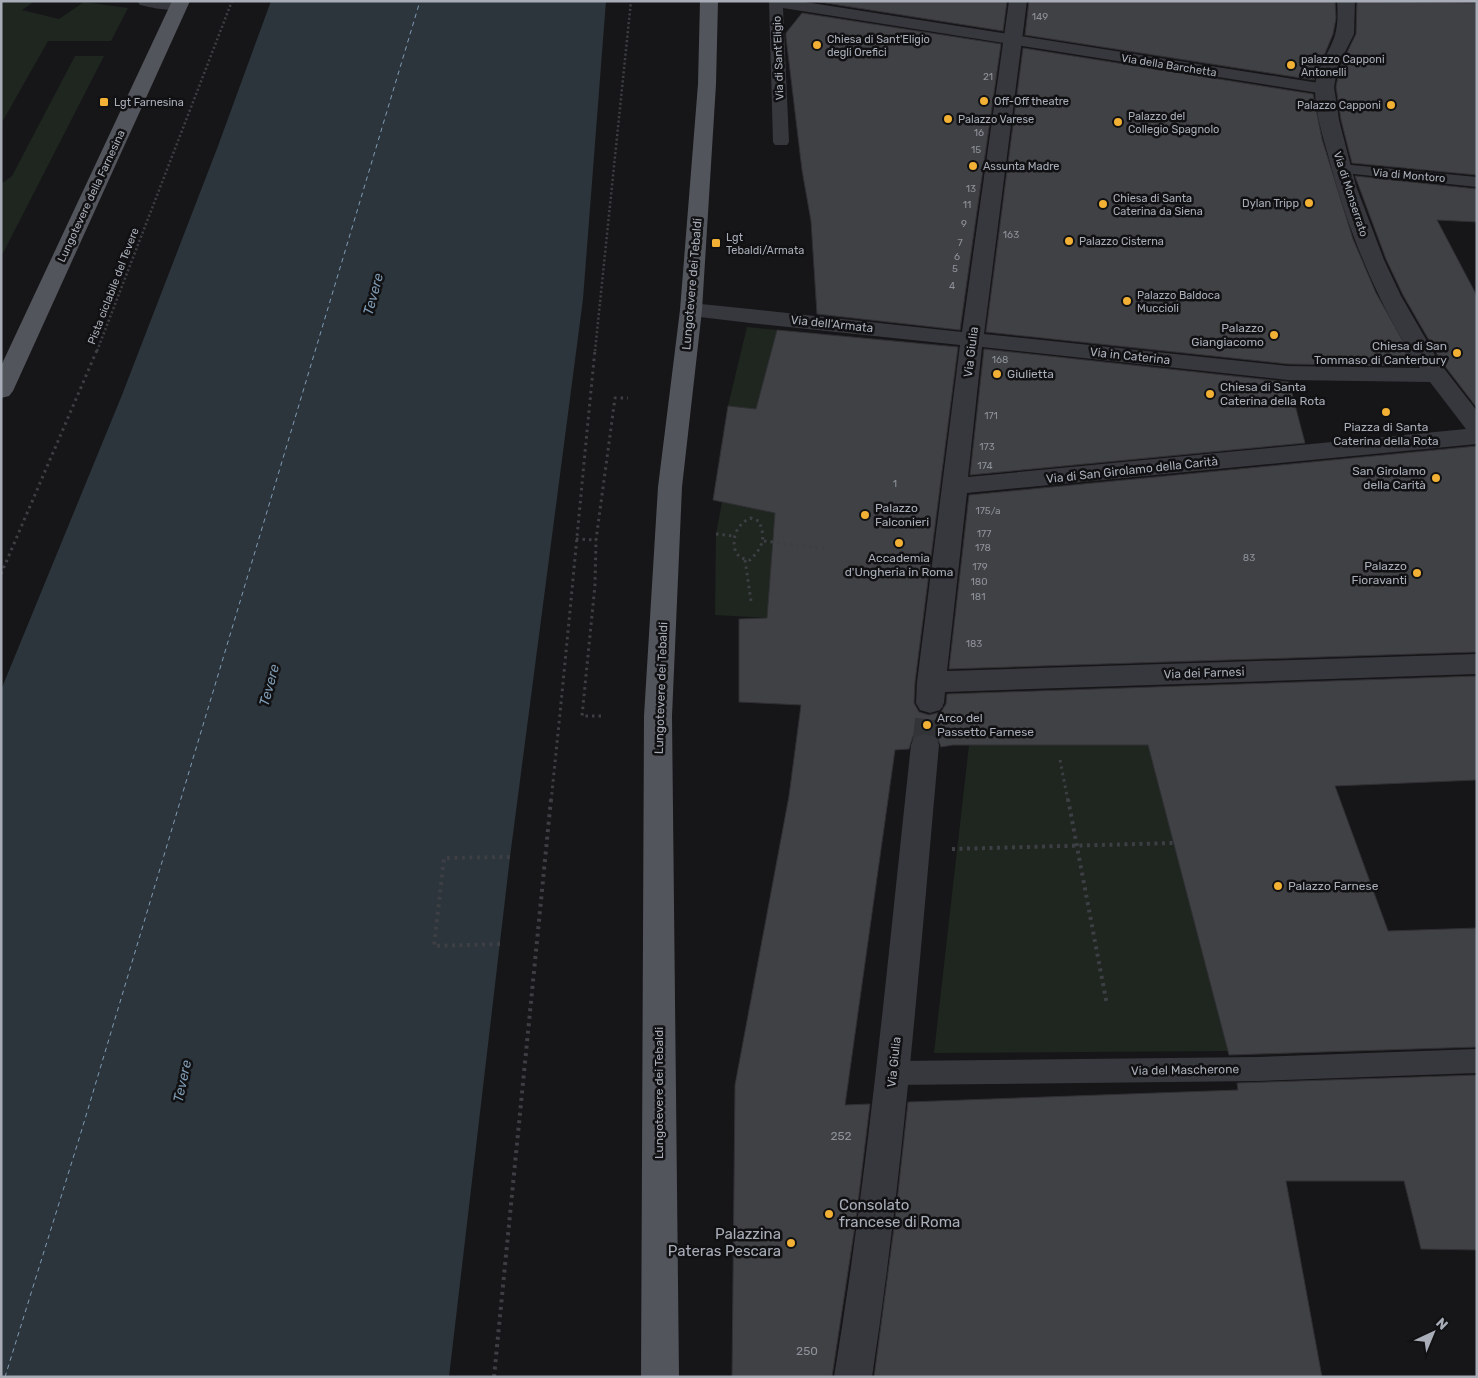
<svg xmlns="http://www.w3.org/2000/svg" width="1478" height="1378" font-family="Rubik,sans-serif">
<style>
.green{fill:#1e261f}
.water{fill:#2c353c}
.lines{fill:none;stroke-linecap:round;stroke-linejoin:round}
.ferry{stroke:#7f9bb3;stroke-width:1;stroke-dasharray:4.5 4;stroke-linecap:butt}
.building{fill:#404145;stroke:#303034}
.minor-tunnel{stroke:#333438;stroke-width:26;stroke-dasharray:26 13;stroke-linecap:butt}
.path-far2{stroke:#3d3f44;stroke-width:2.5;stroke-dasharray:2 2.5;stroke-linecap:butt}
.path-far1{stroke:#3d3f44;stroke-width:3;stroke-dasharray:2.5 4;stroke-linecap:butt}
.path{stroke:#3d3f44;stroke-width:4;stroke-dasharray:3 4.5;stroke-linecap:butt}
.service{fill:#37383d;fill-rule:evenodd}
.pedestrian{fill:#37383d;fill-rule:evenodd}
.minor{fill:#37383d;fill-rule:evenodd}
.primary{fill:#53555c;fill-rule:evenodd}
.poi-dot{fill:#f2b134;stroke:#111113;stroke-width:2}
.labels{text-anchor:middle;stroke-width:5;stroke-linejoin:round;paint-order:stroke}
.number-label{font-size:10px;fill:#8e929b}
.far-poi-label{font-size:11px;fill:#a8adb8;stroke:#111113;text-anchor:start}
.far-street-label{font-size:11px;fill:#a8adb8;stroke:#111113}
.street-label{font-size:12px;fill:#a8adb8;stroke:#111113}
.poi-label{font-size:12px;fill:#a8adb8;stroke:#111113;text-anchor:start}
.near-number-label{font-size:12px;fill:#8e929b}
.water-label{font-size:14px;font-style:italic;fill:#7f9bb3;stroke:#111113}
.near-poi-label{font-size:15px;fill:#a8adb8;stroke:#111113;text-anchor:start}
</style>
<rect width="100%" height="100%" fill="#161618"/>
<g class="green">
<path d="M1,1H35L22,10L59,19L84,2L128,8L111,41H48L1,124Z"/>
<path d="M75,56H104L1,257V184L12,176Z"/>
<path d="M747,327L777,330L768,364L793,413L728,406Z"/>
<path d="M722,502L834,518L772,567L767,618L715,615L716,534Z"/>
<path d="M969,745H1148L1228,1051L934,1053Z"/>
</g>
<path class="water" d="M271,1H606L583,299L510,857L449,1377H1V690L122,395L218,146Z"/>
<g class="lines">
<path class="ferry" d="M5,1377L79,1139L420,1"/>
</g>
<g class="building">
<path d="M813,1H1007L1003,31Z"/>
<path d="M1029,1H1335L1336,18L1333,34L1314,80L1025,35Z"/>
<path d="M1357,1L1477,3V175L1352,163L1341,120L1336,87L1340,67L1356,34Z"/>
<path d="M802,13L1001,44L960,330L817,314L811,221L802,170L786,37V33Z"/>
<path d="M1023,48L1313,94L1322,139L1353,239L1376,293L1417,366L1288,364L986,332Z"/>
<path d="M1355,176L1477,189V222L1437,220L1477,296V408L1441,361L1403,295L1386,259Z"/>
<path d="M777,330L958,347L915,682L914,703L919,712L929,715L941,712L946,704L947,694L1477,676V780L1335,786L1388,931L1477,928V1047L1229,1055L1148,745H953L941,747L937,736L924,732L913,736L909,749L895,750L845,1105L870,1104L856,1219L832,1377H732L735,1085L789,796L801,705L739,702V619L767,618L775,513L713,500L728,406L756,409Z"/>
<path d="M984,349L1289,382L1305,443L970,475Z"/>
<path d="M1477,446V652L949,669L969,495Z"/>
<path d="M1477,1075V1250L1421,1249L1404,1181H1286L1322,1377H874L895,1220L908,1102L1238,1090L1237,1083Z"/>
</g>
<g class="lines">
<path class="minor-tunnel" d="M925,745L930,703"/>
<g class="path-far2">
<path d="M97,351L232,1"/>
<path d="M595,351L631,1"/>
</g>
<g class="path-far1">
<path d="M750,518L759,521C766,538 763,547 750,560L741,558L736,553C731,539 736,525 750,518Z"/>
<path d="M716,534L734,536"/>
<path d="M576,539L596,540"/>
<path d="M764,541L828,549"/>
<path d="M745,560L751,601"/>
<path d="M1,574L97,350"/>
<path d="M601,716H582L595,585L596,540L615,398H628"/>
<path d="M1060,760L1068,801"/>
<path d="M551,801C567,650 580,500 595,350"/>
</g>
<g class="path">
<path d="M1068,799L1107,1005"/>
<path d="M952,849L1174,843"/>
<path d="M500,944L434,946L444,858L510,857"/>
<path d="M494,1377L551,799"/>
</g>
<g class="service">
<path d="M769,1H799L1325,84L1330,86L1333,89L1330,92L1325,94L783,8L789,142L787,145H775L773,142Z"/>
<path d="M1341,164L1477,177V187L1335,172L1333,169L1335,166Z"/>
<path d="M1477,1049V1073L1259,1081L893,1085L883,1082L879,1073L883,1064L893,1061L1259,1057Z"/>
</g>
<path class="pedestrian" d="M691,303L750,309L758,311L761,316L758,321L750,323L683,315L680,310L683,305Z"/>
<g class="minor">
<path d="M137,1H185L188,5L185,9C172,12 153,8 140,5Z"/>
<path d="M1009,1H1027L984,334L1288,366L1420,368C1377,303 1348,231 1328,155C1322,134 1315,111 1315,88C1316,68 1329,54 1335,35C1338,24 1338,12 1337,1H1355L1354,34L1338,66L1334,87L1339,120L1356,186L1384,260L1401,296L1439,362L1477,411V444L967,493L947,671L1477,654V674L945,692L944,703L940,710L930,713L920,710L916,703L917,682L960,345L750,323L742,321L739,316L742,311L750,309L962,332ZM982,347L1288,380L1430,382L1466,429L968,477Z"/>
<path d="M925,734L935,737L939,745C920,956 904,1167 872,1377H834C869,1167 888,956 911,745L915,737Z"/>
</g>
<g class="primary">
<path d="M172,1H190L13,391L9,396L1,398V366Z"/>
<path d="M700,1H718L716,84L702,310L682,487L672,716L679,1377H641L644,716L658,487L680,310L698,84Z"/>
</g>
</g>
<g class="poi-dot">
<circle cx="817" cy="45" r="5"/>
<circle cx="1291" cy="65" r="5"/>
<circle cx="984" cy="101" r="5"/>
<rect x="99" y="97" width="10" height="10" rx="2.5"/>
<circle cx="1391" cy="105" r="5"/>
<circle cx="948" cy="119" r="5"/>
<circle cx="1118" cy="122" r="5"/>
<circle cx="973" cy="166" r="5"/>
<circle cx="1309" cy="203" r="5"/>
<circle cx="1103" cy="204" r="5"/>
<circle cx="1069" cy="241" r="5"/>
<rect x="711" y="238" width="10" height="10" rx="2.5"/>
<circle cx="1127" cy="301" r="5"/>
<circle cx="1274" cy="335" r="5"/>
<circle cx="1457" cy="353" r="5"/>
<circle cx="997" cy="374" r="5"/>
<circle cx="1210" cy="394" r="5"/>
<circle cx="1386" cy="412" r="5"/>
<circle cx="1436" cy="478" r="5"/>
<circle cx="865" cy="515" r="5"/>
<circle cx="899" cy="543" r="5"/>
<circle cx="1417" cy="573" r="5"/>
<circle cx="927" cy="725" r="5"/>
<circle cx="1278" cy="886" r="5"/>
<circle cx="829" cy="1214" r="5"/>
<circle cx="791" cy="1243" r="5"/>
</g>
<g class="labels">
<g class="number-label">
<text x="1040" y="20">149</text>
<text x="988" y="80">21</text>
<text x="979" y="136">16</text>
<text x="976" y="153">15</text>
<text x="971" y="192">13</text>
<text x="967" y="208">11</text>
<text x="964" y="227">9</text>
<text x="1011" y="238">163</text>
<text x="960" y="246">7</text>
<text x="957" y="260">6</text>
<text x="955" y="272">5</text>
<text x="952" y="289">4</text>
<text x="1000" y="363">168</text>
<text x="991" y="419">171</text>
<text x="987" y="450">173</text>
<text x="985" y="469">174</text>
<text x="895" y="487">1</text>
<text x="988" y="514">175/a</text>
<text x="984" y="537">177</text>
<text x="983" y="551">178</text>
<text x="1249" y="561">83</text>
<text x="980" y="570">179</text>
<text x="979" y="585">180</text>
<text x="978" y="600">181</text>
<text x="974" y="647">183</text>
</g>
<g class="far-poi-label">
<text x="827" y="43">Chiesa di Sant'Eligio<tspan x="827" dy="13">degli Orefici</tspan></text>
<text x="1301" y="63">palazzo Capponi<tspan x="1301" dy="13">Antonelli</tspan></text>
<text x="994" y="105">Off-Off theatre</text>
<text x="114" y="106">Lgt Farnesina</text>
<text x="1381" y="109" text-anchor="end">Palazzo Capponi</text>
<text x="1128" y="120">Palazzo del<tspan x="1128" dy="13">Collegio Spagnolo</tspan></text>
<text x="958" y="123">Palazzo Varese</text>
<text x="983" y="170">Assunta Madre</text>
<text x="1113" y="202">Chiesa di Santa<tspan x="1113" dy="13">Caterina da Siena</tspan></text>
<text x="1299" y="207" text-anchor="end">Dylan Tripp</text>
<text x="726" y="241">Lgt<tspan x="726" dy="13">Tebaldi/Armata</tspan></text>
<text x="1079" y="245">Palazzo Cisterna</text>
<text x="1137" y="299">Palazzo Baldoca<tspan x="1137" dy="13">Muccioli</tspan></text>
</g>
<g class="far-street-label">
<text transform="translate(778 58) rotate(-92)" y="4">Via di Sant'Eligio</text>
<text transform="translate(1169 65) rotate(9)" y="4">Via della Barchetta</text>
<text transform="translate(1409 175) rotate(5)" y="4">Via di Montoro</text>
<text transform="translate(1351 194) rotate(72)" y="4">Via di Monserrato</text>
<text transform="translate(91 196) rotate(-65)" y="4">Lungotevere della Farnesina</text>
<text transform="translate(113 286) rotate(-69)" y="4">Pista ciclabile del Tevere</text>
</g>
<g class="street-label">
<text transform="translate(692 284) rotate(-85)" y="4">Lungotevere dei Tebaldi</text>
<text transform="translate(832 324) rotate(6)" y="4">Via dell'Armata</text>
<text transform="translate(971 352) rotate(-83)" y="4">Via Giulia</text>
<text transform="translate(1130 356) rotate(6)" y="4">Via in Caterina</text>
<text transform="translate(1132 470) rotate(-6)" y="4">Via di San Girolamo della Carità</text>
<text transform="translate(1204 673) rotate(-2)" y="4">Via dei Farnesi</text>
<text transform="translate(661 688) rotate(-88)" y="4">Lungotevere dei Tebaldi</text>
<text transform="translate(894 1062) rotate(-84)" y="4">Via Giulia</text>
<text transform="translate(1185 1070) rotate(-1)" y="4">Via del Mascherone</text>
<text transform="translate(659 1093) rotate(-90)" y="4">Lungotevere dei Tebaldi</text>
</g>
<g class="poi-label">
<text x="1264" y="332" text-anchor="end">Palazzo<tspan x="1264" dy="14">Giangiacomo</tspan></text>
<text x="1447" y="350" text-anchor="end">Chiesa di San<tspan x="1447" dy="14">Tommaso di Canterbury</tspan></text>
<text x="1007" y="378">Giulietta</text>
<text x="1220" y="391">Chiesa di Santa<tspan x="1220" dy="14">Caterina della Rota</tspan></text>
<text x="1386" y="431" text-anchor="middle">Piazza di Santa<tspan x="1386" dy="14">Caterina della Rota</tspan></text>
<text x="1426" y="475" text-anchor="end">San Girolamo<tspan x="1426" dy="14">della Carità</tspan></text>
<text x="875" y="512">Palazzo<tspan x="875" dy="14">Falconieri</tspan></text>
<text x="899" y="562" text-anchor="middle">Accademia<tspan x="899" dy="14">d'Ungheria in Roma</tspan></text>
<text x="1407" y="570" text-anchor="end">Palazzo<tspan x="1407" dy="14">Fioravanti</tspan></text>
<text x="937" y="722">Arco del<tspan x="937" dy="14">Passetto Farnese</tspan></text>
<text x="1288" y="890">Palazzo Farnese</text>
</g>
<g class="near-number-label">
<text x="841" y="1140">252</text>
<text x="807" y="1355">250</text>
</g>
<g class="water-label">
<text transform="translate(373 294) rotate(-75)" y="5">Tevere</text>
<text transform="translate(269 685) rotate(-75)" y="5">Tevere</text>
<text transform="translate(182 1081) rotate(-78)" y="5">Tevere</text>
</g>
<g class="near-poi-label">
<text x="839" y="1210">Consolato<tspan x="839" dy="17">francese di Roma</tspan></text>
<text x="781" y="1239" text-anchor="end">Palazzina<tspan x="781" dy="17">Pateras Pescara</tspan></text>
</g>
</g>
<rect width="1478" height="1378" fill="none" stroke="#a8adb8" stroke-width="5"/>
<g transform="translate(1433 1333) rotate(44)" stroke="#111113" stroke-width="4" paint-order="stroke">
<path d="M0-4L9 19L0 12L-9 19Z" fill="#a8adb8"/>
<text y="-8" font-size="14" font-weight="bold" text-anchor="middle" fill="#a8adb8">N</text>
</g>
</svg>
